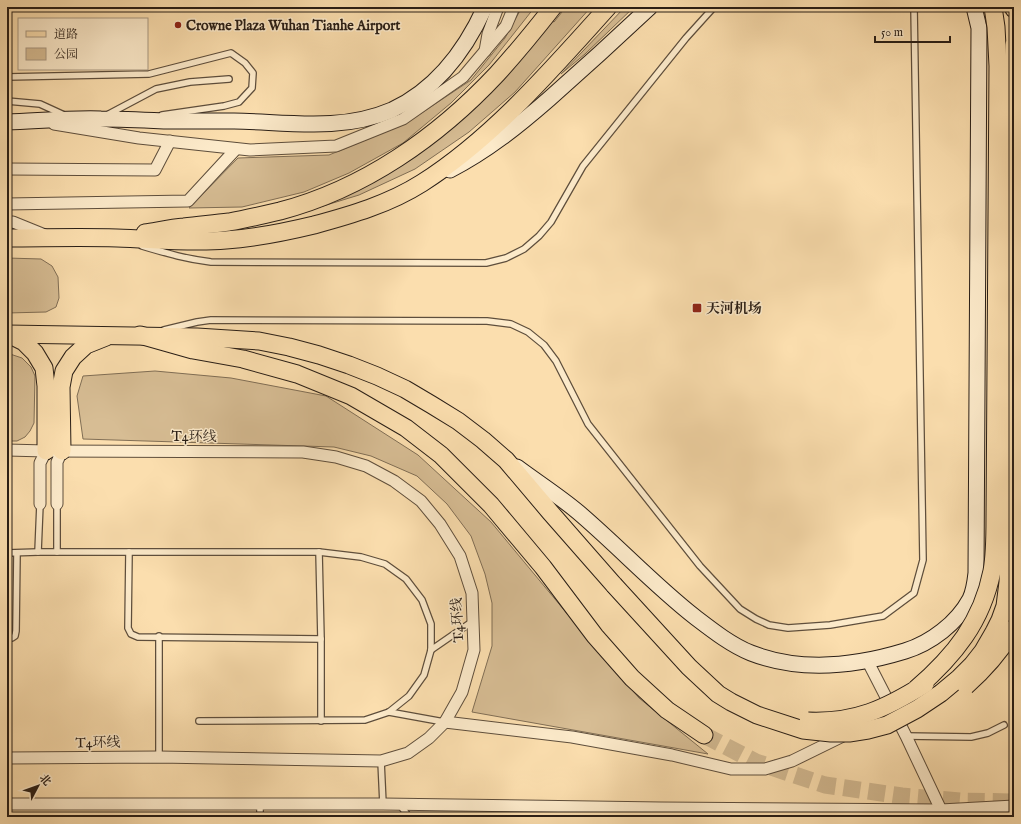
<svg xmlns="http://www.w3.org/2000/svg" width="1021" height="824" font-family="'IM FELL English','Noto Serif SC',serif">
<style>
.green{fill:#d7bd94;stroke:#806e55}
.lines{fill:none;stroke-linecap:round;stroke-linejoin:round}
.primary-tunnel{stroke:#d1b890;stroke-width:17;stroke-dasharray:17 8;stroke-linecap:butt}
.service-casing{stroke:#5e4e3c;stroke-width:8}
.minor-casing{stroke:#5e4e3c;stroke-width:13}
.secondary-casing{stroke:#291e16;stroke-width:17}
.primary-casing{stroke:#291e16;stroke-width:19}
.service{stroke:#fceaca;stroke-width:5.5}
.minor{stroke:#fceaca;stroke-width:11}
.secondary{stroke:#fceaca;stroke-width:15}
.primary{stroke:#fbdeae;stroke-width:17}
.primary-bridge-casing{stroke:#291e16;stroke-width:19;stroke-linecap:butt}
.primary-bridge{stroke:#fbdeae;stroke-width:17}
.poi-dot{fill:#8f2418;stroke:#fceaca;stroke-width:1.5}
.labels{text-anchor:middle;stroke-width:3;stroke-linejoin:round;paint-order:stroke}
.poi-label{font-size:14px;font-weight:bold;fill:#291e16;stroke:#fceaca;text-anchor:start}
.street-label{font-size:14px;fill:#291e16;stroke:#fceaca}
</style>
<rect width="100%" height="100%" fill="#fbdeae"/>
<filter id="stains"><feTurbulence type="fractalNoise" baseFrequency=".005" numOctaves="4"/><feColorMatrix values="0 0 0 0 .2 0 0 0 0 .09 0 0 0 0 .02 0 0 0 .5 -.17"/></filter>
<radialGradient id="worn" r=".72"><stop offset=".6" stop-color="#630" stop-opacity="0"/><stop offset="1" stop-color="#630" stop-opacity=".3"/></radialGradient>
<g class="green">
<path d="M522,7L534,8L489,65L451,103L403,143L349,173L304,192L242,207L189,208L238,158L329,155L405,124L471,80L505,38Z"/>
<path d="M566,7H591L515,92L469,132L415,169L359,195L297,214L358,190L410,160L460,122L503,80L552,21L554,22Z"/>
<path d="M625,7H634L585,54L561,74Z"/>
<path d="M7,258L41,259L52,266L58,277L59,298L56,307L46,312L7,313Z"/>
<path d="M7,353L22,358L31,367L35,376L34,423L30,431L25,437L17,441H7Z"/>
<path d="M155,371L231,378L326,396L418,455L491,522L569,616L639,698L708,754L472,712L492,646V603L485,574L471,536L447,504L417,476L371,456L334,447L83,439L77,396L83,376Z"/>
</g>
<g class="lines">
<path class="primary-tunnel" d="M704,735L756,762L825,785L902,796L960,801L1014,802"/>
<defs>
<g id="service">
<path d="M7,77L149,74L231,53L245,63L253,73L252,88L239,102L224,106L162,115"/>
<path d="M7,101L40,104L64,115"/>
<path d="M107,115L156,89L190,82L229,79"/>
<path d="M142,246C166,253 186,259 211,262L486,263L506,258L524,249L539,236L551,222L583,166L686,38L714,7"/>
<path d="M164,330L197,322L211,320L487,321L511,324L528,332L544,345L556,361L588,424L700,566L740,609L756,619L769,625L788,628L830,625L883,616L914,593L923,560L914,7"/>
<path d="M38,552L40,504"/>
<path d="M57,552V504"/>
<path d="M129,552L128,628L131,634L138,637L321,639"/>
<path d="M319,552L321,639V721"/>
<path d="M7,553L38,552H319L361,557L385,564L406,579L422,600L431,624V650L424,675L409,696L389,712L365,720L199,721"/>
<path d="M159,636V757"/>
<path d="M7,638H12L15,636L16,631L17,553"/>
<path d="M431,650L473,621"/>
<path d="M389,712L444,722"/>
<path d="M906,736L971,737L988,733L1004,725"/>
<path d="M381,761L383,804"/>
<path d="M400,805L409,817"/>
<path d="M260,817V804"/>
<path d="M660,817L661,808"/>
</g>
<g id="minor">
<path d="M485,51L488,34L498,7"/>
<path d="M54,124L139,138L250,150L336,146L403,119L463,77L506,26L514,7"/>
<path d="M7,169L155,170L170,141"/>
<path d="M7,204L188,201L236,149"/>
<path d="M7,223L13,222L45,235"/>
<path d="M7,450L46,451L303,452L336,457L366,466L394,481L421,501L440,524L460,556L472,593L474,650L462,692L445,722L429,738L408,753L381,761L159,757L7,758"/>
<path d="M40,504V463L46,451"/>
<path d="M57,504V462L62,451"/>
<path d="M867,660L906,736L941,810"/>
<path d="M445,722L572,737L672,755L731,769H765L792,761L845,735"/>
<path d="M7,804H383L661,808L941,810L1014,806"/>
</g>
<g id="secondary">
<path d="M7,122C38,121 70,118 101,119C122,119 143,120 164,121C187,121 211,121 234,121C287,122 341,132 392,110C437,89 465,51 485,7"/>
<path d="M450,170C487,151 518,126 549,99C583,69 617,38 650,7"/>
<path d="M517,467C537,482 559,496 578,512C618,546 654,585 695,617C712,630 731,645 751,653C800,672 856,666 905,651C931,643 957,623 970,599C974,591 975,582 976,573L979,28L974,7"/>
</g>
<g id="primary">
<path d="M1014,7V9"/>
<path d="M145,233C158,231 171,228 184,227C199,225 214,224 229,222C246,219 263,215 280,211C364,189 438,137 497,74C517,52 535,30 553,7"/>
<path d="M7,238C43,238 80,237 117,238C153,239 189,243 226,240C256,238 285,232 314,225C351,215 389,204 422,183C493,138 552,69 608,7"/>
<path d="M7,334L197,337L259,341L289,347L319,355L349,365L377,376L405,389L432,405L458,421L483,440L506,460L550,512L614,585"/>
<path d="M8,334L24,342L35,353L44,368L46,386V451"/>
<path d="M140,335L193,350L243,359L297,374L351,396L406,428L441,455L491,505L543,567L595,636L632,678L667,710L704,735"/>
<path d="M62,451L61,387L64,371L73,357L86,345L106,337"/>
</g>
</defs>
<use href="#service" class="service-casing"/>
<use href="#minor" class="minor-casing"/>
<use href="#secondary" class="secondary-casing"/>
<use href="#primary" class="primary-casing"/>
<use href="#service" class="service"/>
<use href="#minor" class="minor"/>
<use href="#secondary" class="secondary"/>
<use href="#primary" class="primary"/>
<defs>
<g id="primary-bridge">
<path d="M614,585L689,667L718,694L731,702L757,715L803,730L831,733H849L868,730L887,725L917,709L941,693L959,678L972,665L983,651L994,632L1000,620L1005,606L1008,582L1010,516V260L1014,45"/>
<path d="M966,686C985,669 1002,650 1014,628"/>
<path d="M916,689C954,656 982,622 992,571C995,554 995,536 995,519L998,66L996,27L993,7"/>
<path d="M808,721C855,723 885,709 925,684"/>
</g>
</defs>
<use href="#primary-bridge" class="primary-bridge-casing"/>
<use href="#primary-bridge" class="primary-bridge"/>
</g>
<g class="poi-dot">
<circle cx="178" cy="25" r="4"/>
<rect x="692" y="303" width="10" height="10" rx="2"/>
</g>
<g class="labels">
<g class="poi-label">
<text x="186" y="30">Crowne Plaza Wuhan Tianhe Airport</text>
<text x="706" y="313">天河机场</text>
</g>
<g class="street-label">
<text x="194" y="441">T4环线</text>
<text transform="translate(457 620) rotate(-93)" y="5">T4环线</text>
<text transform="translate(98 742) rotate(-1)" y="5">T4环线</text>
</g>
</g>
<rect width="1021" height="824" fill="none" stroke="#fbdeae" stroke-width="24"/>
<rect x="8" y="8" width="1005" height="808" fill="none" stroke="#291e16" stroke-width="2"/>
<rect x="12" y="12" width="997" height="800" fill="none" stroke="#291e16"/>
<rect x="18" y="18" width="130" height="52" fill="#fceaca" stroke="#a89882"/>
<rect x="26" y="31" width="20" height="6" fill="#fbdeae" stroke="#a89882"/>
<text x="54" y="38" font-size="12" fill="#291e16">道路</text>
<rect x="26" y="48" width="20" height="12" fill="#d7bd94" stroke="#a89882"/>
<text x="54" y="58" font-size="12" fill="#291e16">公园</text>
<g transform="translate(38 786) rotate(49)" stroke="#fceaca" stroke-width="3" paint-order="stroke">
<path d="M0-3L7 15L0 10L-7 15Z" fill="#291e16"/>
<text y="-6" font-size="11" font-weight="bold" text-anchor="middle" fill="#291e16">北</text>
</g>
<path d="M875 36v6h75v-6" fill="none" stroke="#291e16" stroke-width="2"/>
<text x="881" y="36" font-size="12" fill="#291e16" stroke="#fceaca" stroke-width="3" paint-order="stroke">50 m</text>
<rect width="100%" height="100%" filter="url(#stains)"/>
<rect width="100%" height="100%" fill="url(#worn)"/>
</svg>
